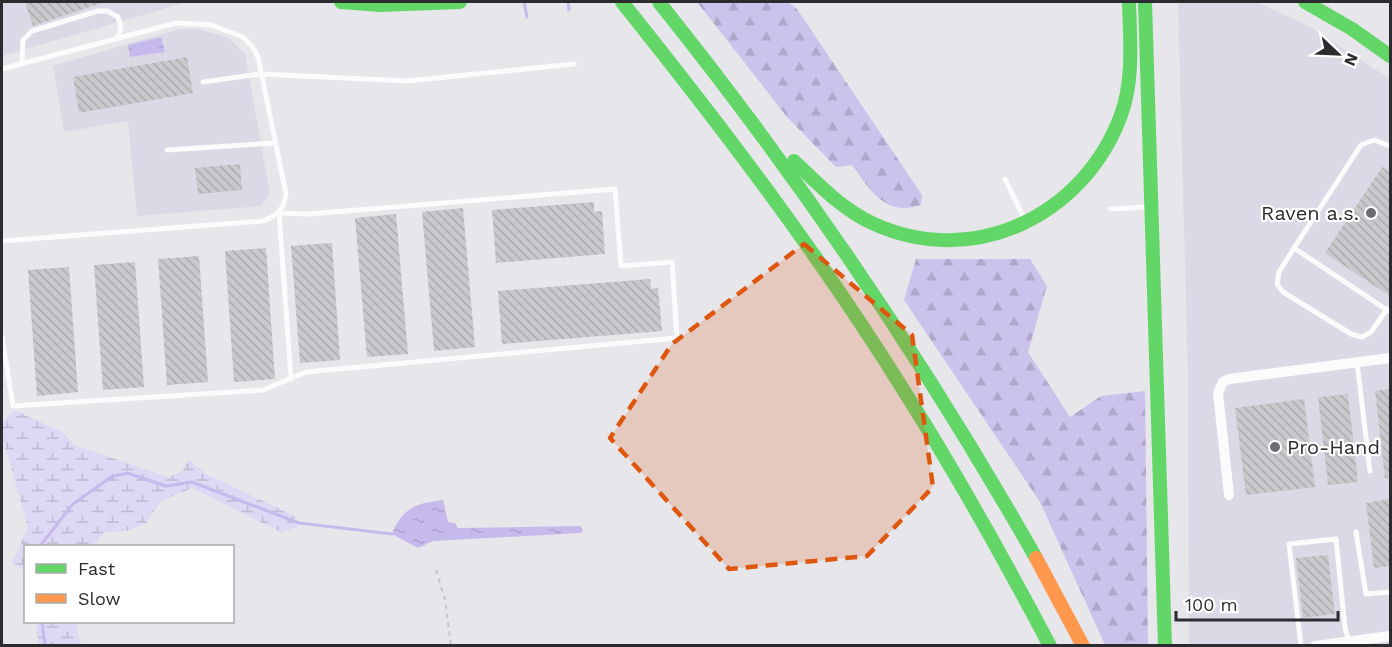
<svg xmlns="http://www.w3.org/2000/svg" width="1392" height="647" font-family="'Work Sans',sans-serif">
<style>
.built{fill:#dbd9e5}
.forest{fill:url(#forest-firs)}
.wetland{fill:url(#wetland-marsh)}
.water{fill:url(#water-ripples)}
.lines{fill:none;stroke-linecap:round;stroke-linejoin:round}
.stream{stroke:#c6baed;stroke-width:3}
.building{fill:url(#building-back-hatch)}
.path{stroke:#c6c6c9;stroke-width:2;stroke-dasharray:4.5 4.5;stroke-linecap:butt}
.lane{stroke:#fbfbfc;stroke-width:5}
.street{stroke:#fbfbfc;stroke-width:10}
.fast{stroke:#63d668;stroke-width:14}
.slow{stroke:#ff974d;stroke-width:14}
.marked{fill:#df570e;fill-opacity:0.2;stroke:#df570e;stroke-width:4.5;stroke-dasharray:12 8;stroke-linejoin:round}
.poi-dot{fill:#6d6c71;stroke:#fff;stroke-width:2}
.labels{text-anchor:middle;stroke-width:4.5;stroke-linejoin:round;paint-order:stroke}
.poi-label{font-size:20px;fill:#2c2b2f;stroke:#fff;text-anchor:end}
</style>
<defs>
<pattern id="forest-firs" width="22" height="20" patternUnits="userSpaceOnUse" patternTransform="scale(1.5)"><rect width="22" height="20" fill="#ccc3ec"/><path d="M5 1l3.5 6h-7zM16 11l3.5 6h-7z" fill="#afa8cb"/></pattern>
<pattern id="wetland-marsh" width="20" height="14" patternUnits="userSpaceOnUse" patternTransform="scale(1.5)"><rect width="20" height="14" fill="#ddd8f3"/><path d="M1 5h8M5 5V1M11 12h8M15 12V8" fill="none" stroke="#bebad1"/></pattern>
<pattern id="water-ripples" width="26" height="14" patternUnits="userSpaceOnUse" patternTransform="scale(1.5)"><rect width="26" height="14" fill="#c6baed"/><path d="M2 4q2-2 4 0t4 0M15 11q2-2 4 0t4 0" fill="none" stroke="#aaa0cc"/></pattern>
<pattern id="building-back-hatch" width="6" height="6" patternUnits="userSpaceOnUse" patternTransform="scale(1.5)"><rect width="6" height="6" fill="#c9c9cd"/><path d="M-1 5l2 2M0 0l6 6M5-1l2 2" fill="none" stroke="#adadb0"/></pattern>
</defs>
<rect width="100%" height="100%" fill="#e6e6eb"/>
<g class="built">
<path d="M2,2H187L2,56Z"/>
<path d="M1178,2H1256L1309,26L1390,79V645H1189L1188,378Z"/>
<path d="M179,29H198L229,38L245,54L270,194L261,206L137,216L128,121L64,132L53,66Z"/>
</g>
<g class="forest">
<path d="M697,2H788L797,9L922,195L921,205C885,217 871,191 852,165L836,167L787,117Z"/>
<path d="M916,259H1030L1047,286L1028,352L1070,417L1101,396L1145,391L1148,645H1105L1040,502L904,300Z"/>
</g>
<g class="wetland">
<path d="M14,410L63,432L74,445L168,477L183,471L186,463L191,461L206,474L297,517V527L281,532L192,488L160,502L145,524L127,531L104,532L93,546H26L25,571L12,564L28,527L2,436V423Z"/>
<path d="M36,622H75L81,645H39Z"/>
</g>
<g class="water">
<path d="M161,37L165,52L130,57L128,45Z"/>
<path d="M443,500L448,522L455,523L458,528L580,526L583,530L581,533L433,541L418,548L392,534C402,508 417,503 443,500Z"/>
</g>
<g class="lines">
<g class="stream">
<path d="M524,2L527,17"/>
<path d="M568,2L569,10"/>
<path d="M40,546L73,504L111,477L127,473L166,486L192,482L299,523L392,534"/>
<path d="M42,622L45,646"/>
</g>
</g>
<g class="building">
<path d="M25,2H102V3L33,26Z"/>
<path d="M187,57L193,93L79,113L73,77Z"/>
<path d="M240,164L242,190L198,194L195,168Z"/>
<path d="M1382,167L1390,172V296L1325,253Z"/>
<path d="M594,202V212L602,211L605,254L496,263L492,210Z"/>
<path d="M463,208L475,347L434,351L422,212Z"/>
<path d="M396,214L408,354L367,357L355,218Z"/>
<path d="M332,243L340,360L300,363L291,246Z"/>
<path d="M266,248L275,379L234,382L225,251Z"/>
<path d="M199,256L208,382L167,385L158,259Z"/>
<path d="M135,262L144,387L103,390L94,265Z"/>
<path d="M69,267L78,392L37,396L28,270Z"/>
<path d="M650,279L651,289L658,288L662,331L502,344L498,291Z"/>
<path d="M1390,389V478H1385L1375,391Z"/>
<path d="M1348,394L1358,482L1328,485L1318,397Z"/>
<path d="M1304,399L1315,487L1246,495L1235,408Z"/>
<path d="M1390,499V566L1374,568L1366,503Z"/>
<path d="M1328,555L1335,614L1303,618L1296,558Z"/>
</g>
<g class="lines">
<path class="path" d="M436,570L445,600L451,646"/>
<g class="lane">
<path d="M22,63L23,40L32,31L98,11H107L118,17L121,28L117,38"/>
<path d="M2,69L176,23L211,25L243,37L252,46L258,57L286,194C284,209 277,216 263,221L2,241"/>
<path d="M203,82L260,74L408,81L574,64"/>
<path d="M1390,146L1374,140L1361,145L1294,248L1390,312"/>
<path d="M167,150L275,143"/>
<path d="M1005,179L1025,220"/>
<path d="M1110,209L1149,207"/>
<path d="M1294,248L1279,272L1277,284L1283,292L1351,334L1362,337L1371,332L1387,309"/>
<path d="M2,337L13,406L263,390L306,372L677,338L672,262L621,266L615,189L309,214L279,213L291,379"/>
<path d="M1357,362L1370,471"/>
<path d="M1356,532L1366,594L1390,592"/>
<path d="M1301,646L1289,544L1336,539L1345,628L1349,641"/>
</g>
<g class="street">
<path d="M1229,495L1218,393L1223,382L1229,379L1390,358"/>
<path d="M1315,646L1390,636"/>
</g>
<g class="fast">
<path d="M341,2L380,5L460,2"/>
<path d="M622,2C723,128 821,257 906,394C958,476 1005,561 1050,646"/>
<path d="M659,2C800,178 925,362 1036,558"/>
<path d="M1145,2L1165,646"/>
<path d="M1305,2L1352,29L1390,56"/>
<path d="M794,161C818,184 842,209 872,223C973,270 1084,216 1121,115C1134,80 1130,39 1129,2"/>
</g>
<path class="slow" d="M1036,558L1083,646"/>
</g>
<path class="marked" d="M804,244L912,335L933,487L867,556L729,569L610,438L672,344Z"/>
<g class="poi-dot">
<circle cx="1371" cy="213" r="6"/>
<circle cx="1275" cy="447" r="6"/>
</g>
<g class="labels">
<g class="poi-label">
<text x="1359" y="220">Raven a.s.</text>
<text x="1287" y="454" text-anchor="start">Pro-Hand</text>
</g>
</g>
<rect width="1392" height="647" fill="none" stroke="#2c2b2f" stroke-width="6"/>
<rect x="24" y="545" width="210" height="78" fill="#ffffff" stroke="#abaaac" stroke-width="1.5"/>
<rect x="36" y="564" width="30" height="9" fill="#63d668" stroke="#abaaac" stroke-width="1.5"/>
<text x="78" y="575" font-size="18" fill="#2c2b2f">Fast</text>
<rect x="36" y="594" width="30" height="9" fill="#ff974d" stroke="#abaaac" stroke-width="1.5"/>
<text x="78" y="605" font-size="18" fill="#2c2b2f">Slow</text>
<g transform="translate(1338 54) rotate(113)" stroke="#ffffff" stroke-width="4.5" paint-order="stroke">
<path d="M0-4.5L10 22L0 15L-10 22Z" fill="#2c2b2f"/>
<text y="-9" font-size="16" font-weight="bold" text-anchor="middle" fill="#2c2b2f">N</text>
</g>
<path d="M1176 611v9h162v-9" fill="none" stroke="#2c2b2f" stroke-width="3"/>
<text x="1185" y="611" font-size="18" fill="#2c2b2f" stroke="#ffffff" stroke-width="4.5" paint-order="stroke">100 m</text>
</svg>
